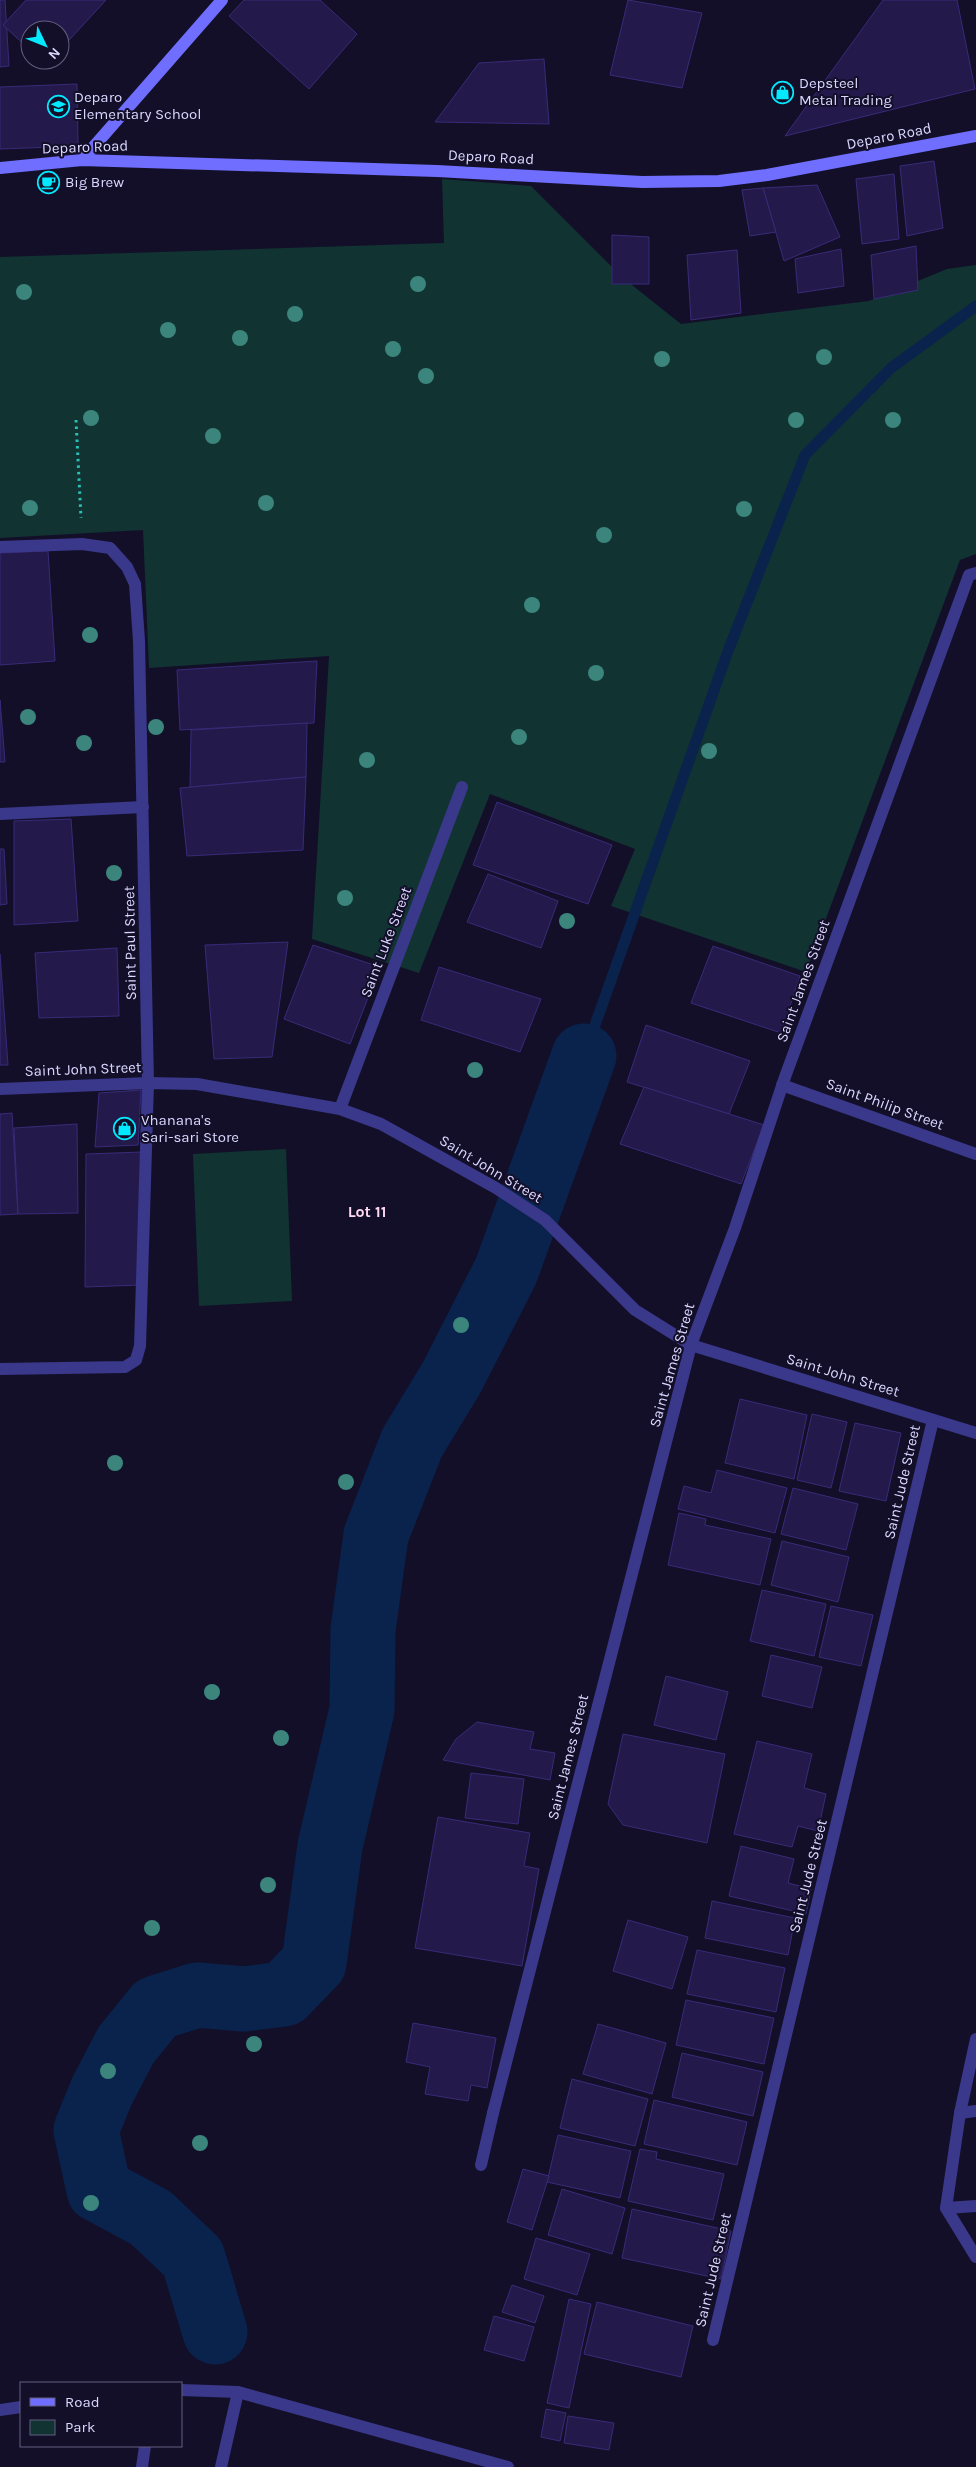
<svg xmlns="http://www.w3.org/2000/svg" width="976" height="2467" font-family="Karla,sans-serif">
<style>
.green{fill:#113332}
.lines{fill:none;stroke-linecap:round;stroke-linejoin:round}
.stream{stroke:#0a234d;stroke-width:11}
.river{stroke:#0a234d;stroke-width:65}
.building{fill:#231a4b;stroke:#392b78}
.path{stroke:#2ac0b5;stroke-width:3;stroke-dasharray:2.5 4;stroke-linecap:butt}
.lane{stroke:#3a388a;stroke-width:12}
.street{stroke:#3a388a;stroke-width:12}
.secondary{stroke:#706eff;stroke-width:12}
.tree{fill:#3b857d}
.labels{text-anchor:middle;stroke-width:4;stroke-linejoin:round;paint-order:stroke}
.poi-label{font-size:15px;fill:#dbd7ff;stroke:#130f29;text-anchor:start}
.street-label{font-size:15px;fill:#dbd7ff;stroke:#130f29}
.neighbourhood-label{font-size:16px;font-weight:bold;fill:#ffd9f1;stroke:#130f29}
</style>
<rect width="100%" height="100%" fill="#130f29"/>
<g class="green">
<path d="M442,179L531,186L622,277L681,324L869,301L947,269L976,265V554L960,560L806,972L611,906L635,849L490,794L419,973L312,939L329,656L149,668L143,530L0,538V257L444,243Z"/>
<path d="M286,1149L292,1301L199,1306L193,1154Z"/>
</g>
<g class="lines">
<path class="stream" d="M584,1056L728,651L805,455L891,368L976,306"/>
<path class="river" d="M215,2332L193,2258L151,2218L99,2190L86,2130L102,2091L126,2045L156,2008L197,1995L244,1999L284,1994L314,1963L330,1846L362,1710L363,1630L376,1535L412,1443L452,1377L506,1271L584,1056"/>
</g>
<g class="building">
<path d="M0,0H5L9,66L0,67Z"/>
<path d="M26,0H106L60,50V30H30V50L3,25Z"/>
<path d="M244,0H320L357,34L309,89L229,16Z"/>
<path d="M628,0L702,13L682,88L610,75Z"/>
<path d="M883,0H957L975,89L785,136Z"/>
<path d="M544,59L549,124L435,122L479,63Z"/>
<path d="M77,84L78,146L0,149V87Z"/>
<path d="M934,161L943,228L907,236L900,166Z"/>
<path d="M894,174L899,239L862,244L856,179Z"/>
<path d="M817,185L840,237L784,261L763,188Z"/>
<path d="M763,188L776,232L750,236L742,190Z"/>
<path d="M612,235L649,237V284H612Z"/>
<path d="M916,246L918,290L874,299L871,255Z"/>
<path d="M841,249L844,286L798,293L795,259Z"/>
<path d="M737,250L741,313L691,320L687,255Z"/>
<path d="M48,551L55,661L0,665V553Z"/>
<path d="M317,661L314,723L180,730L177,670Z"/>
<path d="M0,700L5,762H0Z"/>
<path d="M307,723L306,777L190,787L191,730Z"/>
<path d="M306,777L303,850L187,856L180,788Z"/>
<path d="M497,802L612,845L588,904L473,865Z"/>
<path d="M71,819L78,921L14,925V821Z"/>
<path d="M0,849H4L7,904L0,905Z"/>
<path d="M488,874L558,901L541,948L467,922Z"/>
<path d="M288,942L272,1057L214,1059L205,945Z"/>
<path d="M313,945L380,967L350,1044L284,1019Z"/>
<path d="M713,946L800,976L781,1033L691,1003Z"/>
<path d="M117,948L119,1016L39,1018L35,953Z"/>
<path d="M0,954L8,1065H0Z"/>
<path d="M439,967L541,999L520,1052L421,1020Z"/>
<path d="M646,1025L750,1061L729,1114L627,1082Z"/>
<path d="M644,1087L764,1125L741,1184L620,1144Z"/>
<path d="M141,1090L138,1145L95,1147L99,1093Z"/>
<path d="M12,1113L18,1214L0,1215V1114Z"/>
<path d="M77,1124L78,1213L18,1214L14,1128Z"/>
<path d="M142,1152L140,1285L85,1287L86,1154Z"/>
<path d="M740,1399L807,1415L794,1479L725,1463Z"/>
<path d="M812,1414L847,1422L831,1488L797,1480Z"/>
<path d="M855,1423L901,1433L886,1501L839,1491Z"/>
<path d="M717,1470L787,1488L775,1533L678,1509L684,1486L711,1493Z"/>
<path d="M793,1488L858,1504L846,1550L781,1534Z"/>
<path d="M679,1513L706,1519L705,1525L771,1539L760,1585L668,1565Z"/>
<path d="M782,1541L849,1557L838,1602L771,1585Z"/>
<path d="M762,1590L826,1604L814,1656L750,1641Z"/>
<path d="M831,1606L873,1615L861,1666L819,1657Z"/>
<path d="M771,1655L822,1667L812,1708L762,1696Z"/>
<path d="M666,1676L728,1692L716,1740L654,1725Z"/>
<path d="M477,1722L534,1732L530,1749L555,1753L550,1780L443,1760L456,1739Z"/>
<path d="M623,1734L725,1754L707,1843L623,1825L608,1804Z"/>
<path d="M757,1741L812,1754L804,1788L826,1794L818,1831L798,1826L792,1847L734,1834Z"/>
<path d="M471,1773L524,1779L518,1824L465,1818Z"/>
<path d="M438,1817L530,1833L524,1866L539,1869L522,1966L415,1948Z"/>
<path d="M741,1846L794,1859L788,1883L811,1889L806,1914L729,1896Z"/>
<path d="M712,1901L795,1918L788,1955L705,1938Z"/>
<path d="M628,1920L688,1937L672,1989L613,1971Z"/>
<path d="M697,1950L785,1968L776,2012L687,1994Z"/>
<path d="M686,2000L774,2018L764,2064L676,2045Z"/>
<path d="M413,2023L496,2038L487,2088L471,2085L468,2101L425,2094L430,2067L406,2062Z"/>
<path d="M598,2024L666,2043L652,2094L583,2074Z"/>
<path d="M682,2053L763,2072L753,2116L672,2097Z"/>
<path d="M572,2079L648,2099L635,2146L560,2128Z"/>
<path d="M654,2100L747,2122L737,2165L644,2144Z"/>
<path d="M558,2135L631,2151L620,2198L547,2182Z"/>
<path d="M640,2149L657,2152L656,2159L724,2174L713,2220L628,2201Z"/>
<path d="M523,2169L549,2176L532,2230L507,2222Z"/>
<path d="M562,2189L625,2208L612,2254L548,2235Z"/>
<path d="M632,2209L731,2231L721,2279L622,2258Z"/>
<path d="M536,2238L590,2254L577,2295L524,2279Z"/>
<path d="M512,2285L544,2296L535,2323L502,2312Z"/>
<path d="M569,2299L591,2304L569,2408L547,2403Z"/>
<path d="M597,2302L693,2326L681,2377L584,2354Z"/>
<path d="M494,2316L534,2327L524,2361L484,2350Z"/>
<path d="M546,2409L566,2413L560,2441L541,2437Z"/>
<path d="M568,2416L614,2423L609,2450L564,2443Z"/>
</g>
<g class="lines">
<path class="path" d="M76,420L81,518"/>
<g class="lane">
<path d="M782,1085L976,1154"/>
<path d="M340,1109L462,787"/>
<path d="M960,2113L976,2111"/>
<path d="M481,2165L493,2113"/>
<path d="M946,2208L976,2206"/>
</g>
<g class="street">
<path d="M0,547L82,544L110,548L127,567L135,584L139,641L148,1083L140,1346L136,1360L125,1367L0,1369"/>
<path d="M0,814L143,807"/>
<path d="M0,1089L148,1083L197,1084L340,1109L381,1124L417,1144L496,1188L545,1220L635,1310L691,1345L976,1433"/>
<path d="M976,2039L960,2113L946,2208L976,2257"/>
<path d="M493,2113L691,1345L735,1228L785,1077L969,575L976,573"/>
<path d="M713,2340L933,1420"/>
<path d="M181,2390L238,2392L508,2467"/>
<path d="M0,2410L21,2407"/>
<path d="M142,2467L145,2446"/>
<path d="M221,2467L238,2392"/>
</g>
<g class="secondary">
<path d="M82,160L222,0"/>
<path d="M0,168L82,160L437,171L642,182L719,181L767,175L976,136"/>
</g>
</g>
<g class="tree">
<circle cx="418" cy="284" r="8"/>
<circle cx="24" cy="292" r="8"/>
<circle cx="295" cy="314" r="8"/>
<circle cx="168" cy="330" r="8"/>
<circle cx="240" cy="338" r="8"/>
<circle cx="393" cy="349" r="8"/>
<circle cx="824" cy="357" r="8"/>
<circle cx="662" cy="359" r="8"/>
<circle cx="426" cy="376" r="8"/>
<circle cx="91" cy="418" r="8"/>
<circle cx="796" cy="420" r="8"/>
<circle cx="893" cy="420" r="8"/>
<circle cx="213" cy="436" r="8"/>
<circle cx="266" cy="503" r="8"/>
<circle cx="30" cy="508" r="8"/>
<circle cx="744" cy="509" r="8"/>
<circle cx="604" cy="535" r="8"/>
<circle cx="532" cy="605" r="8"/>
<circle cx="90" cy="635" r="8"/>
<circle cx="596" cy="673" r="8"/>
<circle cx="28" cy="717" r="8"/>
<circle cx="156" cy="727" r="8"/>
<circle cx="519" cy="737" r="8"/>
<circle cx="84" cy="743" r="8"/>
<circle cx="709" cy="751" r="8"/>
<circle cx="367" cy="760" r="8"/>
<circle cx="114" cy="873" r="8"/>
<circle cx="345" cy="898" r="8"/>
<circle cx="567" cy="921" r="8"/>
<circle cx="475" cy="1070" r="8"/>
<circle cx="461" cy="1325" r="8"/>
<circle cx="115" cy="1463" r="8"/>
<circle cx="346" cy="1482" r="8"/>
<circle cx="212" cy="1692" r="8"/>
<circle cx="281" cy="1738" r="8"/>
<circle cx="268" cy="1885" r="8"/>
<circle cx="152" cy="1928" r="8"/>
<circle cx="254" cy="2044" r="8"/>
<circle cx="108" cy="2071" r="8"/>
<circle cx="200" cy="2143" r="8"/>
<circle cx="91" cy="2203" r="8"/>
</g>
<defs>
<symbol id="shop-ring" viewBox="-11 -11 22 22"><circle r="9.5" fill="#130f29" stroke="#03e9ff" stroke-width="1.5"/><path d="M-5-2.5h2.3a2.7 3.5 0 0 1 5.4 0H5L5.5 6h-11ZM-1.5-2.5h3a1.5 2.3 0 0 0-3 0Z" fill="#03e9ff"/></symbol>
<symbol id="school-ring" viewBox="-11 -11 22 22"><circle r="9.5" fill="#130f29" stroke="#03e9ff" stroke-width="1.5"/><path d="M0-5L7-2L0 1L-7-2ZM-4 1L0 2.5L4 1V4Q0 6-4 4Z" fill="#03e9ff"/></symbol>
<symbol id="cafe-ring" viewBox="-11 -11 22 22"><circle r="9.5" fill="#130f29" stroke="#03e9ff" stroke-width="1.5"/><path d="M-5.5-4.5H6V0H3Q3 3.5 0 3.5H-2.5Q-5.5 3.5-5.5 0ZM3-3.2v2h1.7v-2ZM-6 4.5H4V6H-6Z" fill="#03e9ff"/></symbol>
</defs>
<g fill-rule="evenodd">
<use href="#shop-ring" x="770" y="80" width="25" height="25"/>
<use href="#school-ring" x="46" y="94" width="25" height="25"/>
<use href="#cafe-ring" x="36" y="170" width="25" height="25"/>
<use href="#shop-ring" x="112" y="1116" width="25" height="25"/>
</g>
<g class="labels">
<g class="poi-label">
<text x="799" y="88">Depsteel<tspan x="799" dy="17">Metal Trading</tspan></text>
<text x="74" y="102">Deparo<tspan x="74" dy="17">Elementary School</tspan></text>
<text x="65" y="187">Big Brew</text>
<text x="141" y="1125">Vhanana's<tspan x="141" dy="17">Sari-sari Store</tspan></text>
</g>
<g class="street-label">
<text transform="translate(889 136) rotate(-11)" y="5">Deparo Road</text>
<text transform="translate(85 147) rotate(-2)" y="5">Deparo Road</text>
<text transform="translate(491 157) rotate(3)" y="5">Deparo Road</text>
<text transform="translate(386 942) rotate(-69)" y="5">Saint Luke Street</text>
<text transform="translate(130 943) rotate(-91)" y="5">Saint Paul Street</text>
<text transform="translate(803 981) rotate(-70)" y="5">Saint James Street</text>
<text transform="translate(83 1069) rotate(-2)" y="5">Saint John Street</text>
<text transform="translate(885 1104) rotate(20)" y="5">Saint Philip Street</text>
<text transform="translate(491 1169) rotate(31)" y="5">Saint John Street</text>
<text transform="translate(672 1365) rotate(-74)" y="5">Saint James Street</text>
<text transform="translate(843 1375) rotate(17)" y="5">Saint John Street</text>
<text transform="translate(902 1482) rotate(-77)" y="5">Saint Jude Street</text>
<text transform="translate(568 1757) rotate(-76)" y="5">Saint James Street</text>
<text transform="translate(808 1876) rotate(-76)" y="5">Saint Jude Street</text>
<text transform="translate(713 2270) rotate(-77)" y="5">Saint Jude Street</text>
</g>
<g class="neighbourhood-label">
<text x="367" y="1217">Lot 11</text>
</g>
</g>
<rect x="20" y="2382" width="162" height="65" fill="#130f29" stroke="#635f7f"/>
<rect x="30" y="2398" width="25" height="8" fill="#706eff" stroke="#635f7f"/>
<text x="65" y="2407" font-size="15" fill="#dbd7ff">Road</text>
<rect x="30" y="2420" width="25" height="15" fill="#113332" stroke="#635f7f"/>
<text x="65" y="2432" font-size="15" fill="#dbd7ff">Park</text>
<g transform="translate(45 45) rotate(133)"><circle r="24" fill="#130f29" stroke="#635f7f"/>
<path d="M0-4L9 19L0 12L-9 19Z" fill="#03e9ff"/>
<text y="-8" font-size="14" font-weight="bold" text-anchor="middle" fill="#dbd7ff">N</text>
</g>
</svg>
